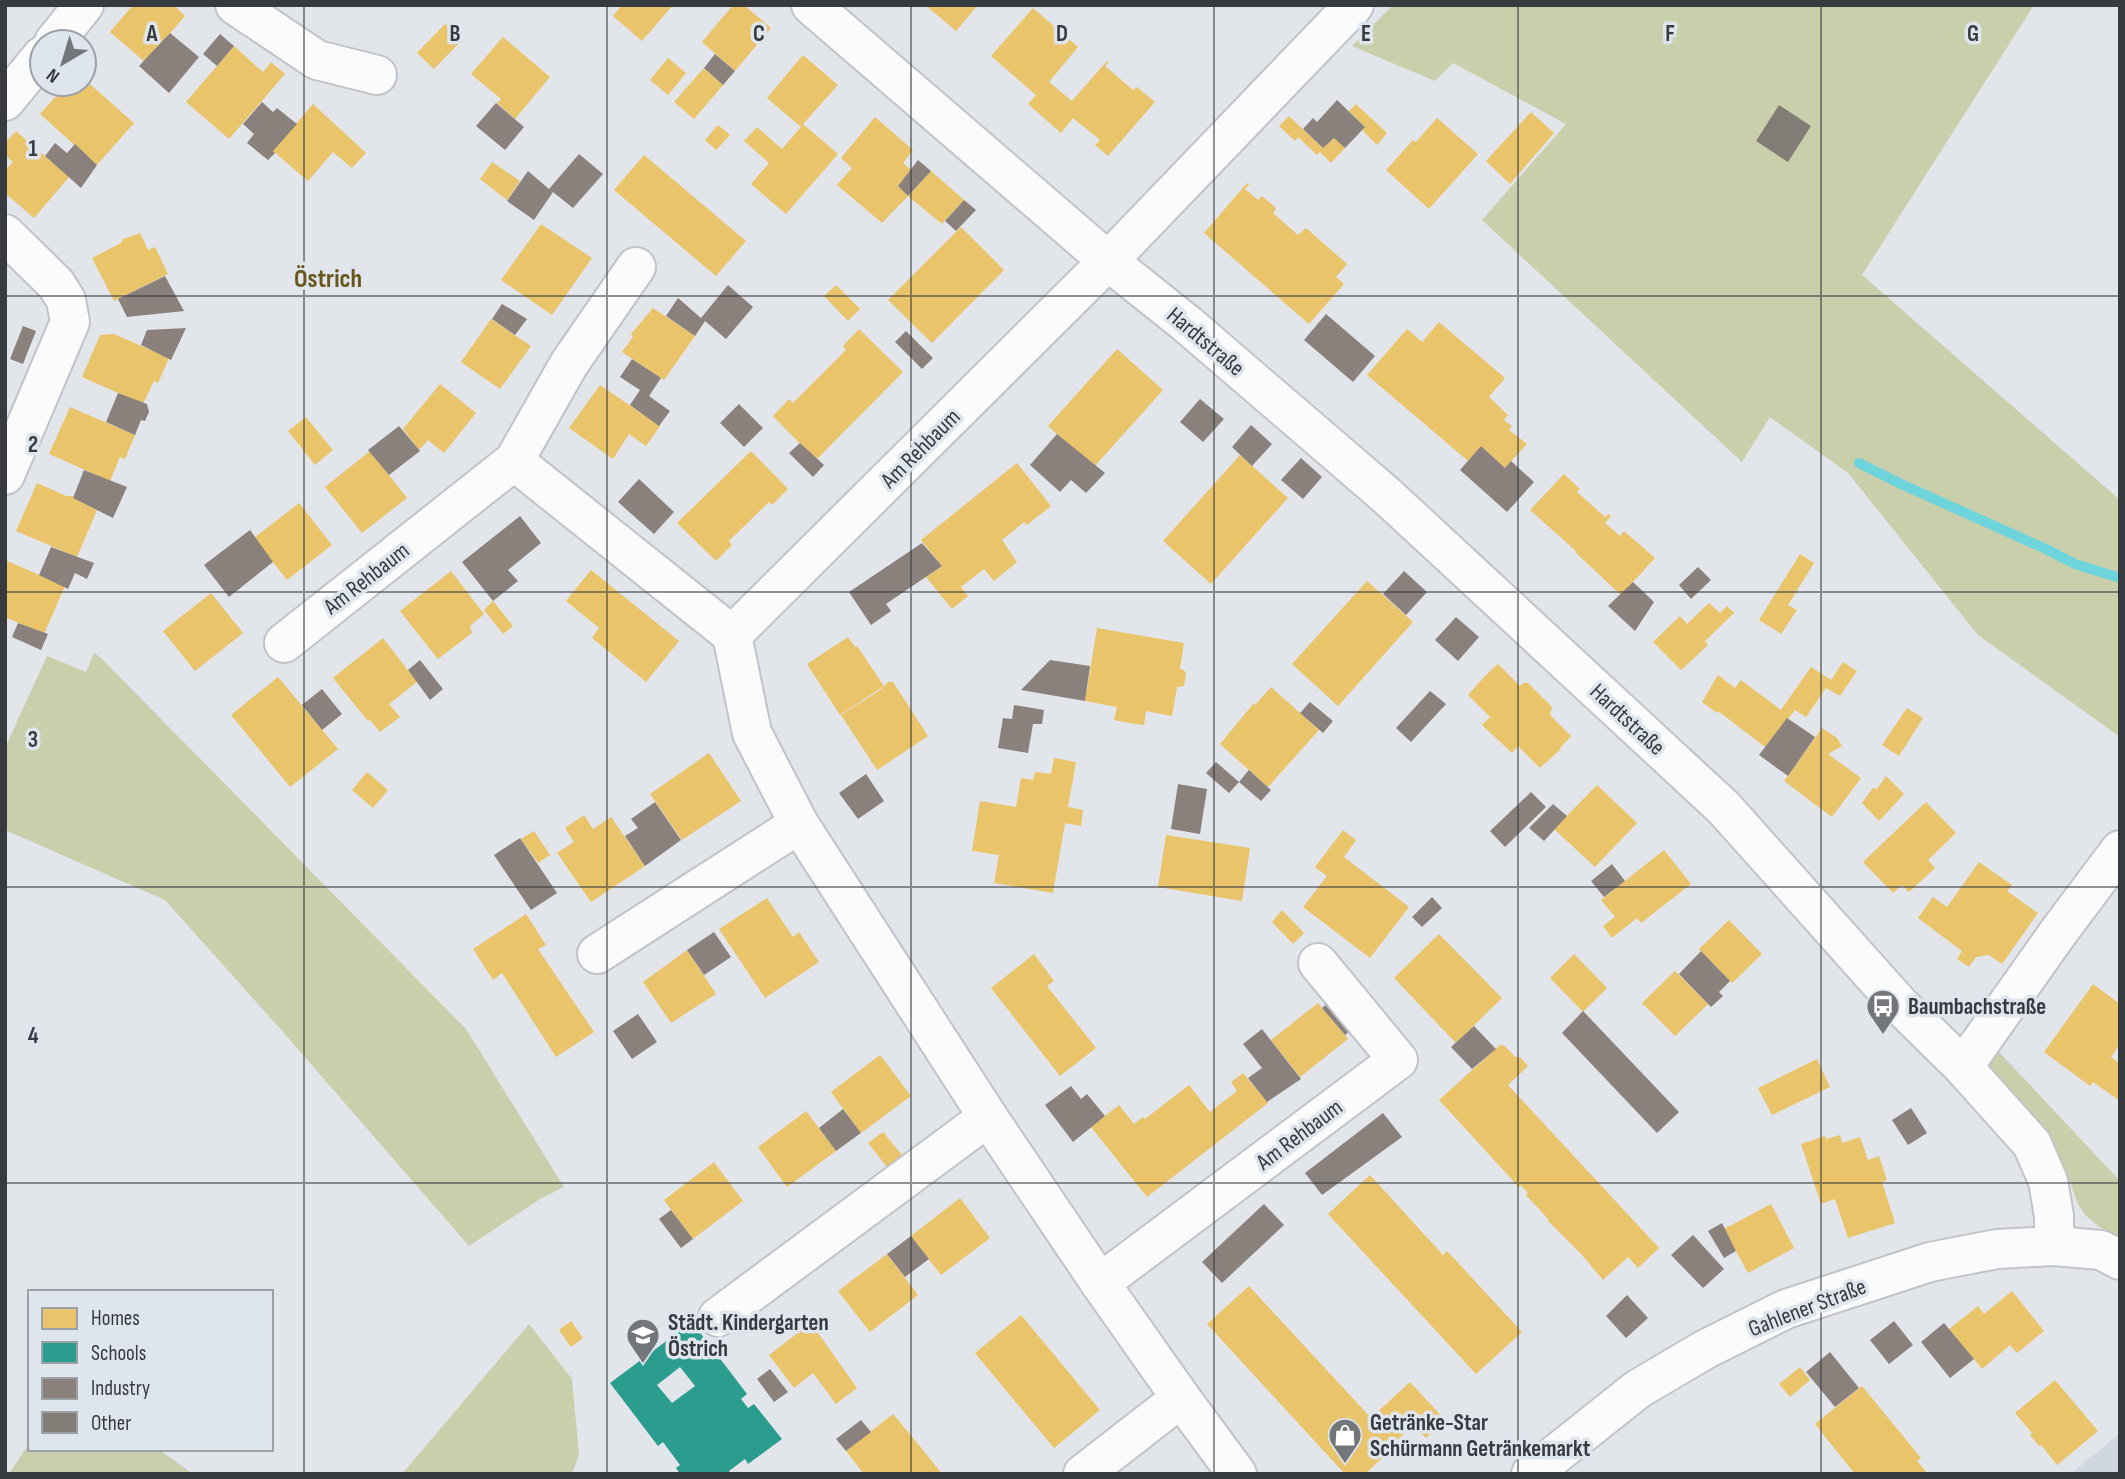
<svg xmlns="http://www.w3.org/2000/svg" width="2125" height="1479" font-family="'Sofia Sans Condensed',sans-serif">
<style>
.built{fill:#d0d7e1}
.green{fill:#c9cfaa}
.homes{fill:#e9c46a}
.schools{fill:#2a9d8f;fill-rule:evenodd}
.industry{fill:#8a817c}
.lines{fill:none;stroke-linecap:round;stroke-linejoin:round}
.stream{stroke:#6cd4da;stroke-width:10}
.building{fill:#817d76}
.street-casing{stroke:#c0c3c7;stroke-width:42}
.street{stroke:#fbfbfc;stroke-width:38}
.grid{fill:none;stroke:#373a3e;stroke-width:2;stroke-opacity:0.55}
.labels{text-anchor:middle;stroke-width:7;stroke-linejoin:round;paint-order:stroke}
.street-label{font-size:23px;fill:#373a3e;stroke:#dee5ed}
.poi-label{font-size:23px;font-weight:bold;fill:#373a3e;stroke:#dee5ed;text-anchor:start}
.quarter-label{font-size:26px;font-weight:bold;fill:#6a551a;stroke:#dee5ed}
.grid-label{font-size:23px;text-anchor:middle;font-weight:bold;fill:#373a3e;stroke:#dee5ed;stroke-width:7;stroke-linejoin:round;paint-order:stroke}
</style>
<rect width="100%" height="100%" fill="#e2e5ea"/>
<path class="built" d="M2120,1433V1474H2071Z"/>
<g class="green">
<path d="M1393,5H2034L1862,275L2120,500V737L1978,635L1848,473L1770,417L1742,462L1482,220L1566,124L1453,63L1435,81L1352,46Z"/>
<path d="M94,653L100,657L466,1029L564,1187L540,1199L469,1246L284,1033L165,900L5,830V748L47,656L86,672Z"/>
<path d="M2120,863V883L1998,1051L2120,1181V1238L2098,1226L2085,1215L2078,1204L2066,1171L2056,1152L1986,1072L1983,1054Z"/>
<path d="M529,1324L572,1379L579,1454L572,1474H402Z"/>
<path d="M30,1442V1449H158L193,1474H9Z"/>
</g>
<g class="homes">
<path d="M133,5H174L185,16L145,62L110,32Z"/>
<path d="M622,5H673L642,41L613,16Z"/>
<path d="M733,5H744L771,28L735,71L702,42Z"/>
<path d="M925,5H978L956,31Z"/>
<path d="M1033,8L1078,47L1049,82L1072,101L1107,61L1109,62L1105,66L1133,90L1137,87L1155,102L1108,156L1095,145L1100,140L1073,118L1061,133L1028,104L1036,95L991,56Z"/>
<path d="M445,24L462,40L434,69L417,53Z"/>
<path d="M503,37L550,77L515,119L497,103L501,99L471,74Z"/>
<path d="M234,46L263,72L271,62L285,74L229,139L186,102Z"/>
<path d="M803,55L838,85L803,124L838,154L786,214L751,184L769,163L744,141L757,127L782,149L801,127L767,98Z"/>
<path d="M668,58L686,73L668,95L650,80Z"/>
<path d="M704,68L723,85L694,119L674,102Z"/>
<path d="M84,79L134,123L97,165L40,114L67,84H84Z"/>
<path d="M313,104L366,153L352,168L333,152L308,181L273,151Z"/>
<path d="M1356,104L1387,133L1377,145L1362,130L1365,127L1349,111Z"/>
<path d="M1531,112L1554,133L1510,184L1486,161Z"/>
<path d="M1289,116L1323,148L1334,138L1345,148L1331,163L1320,152L1317,155L1298,137L1295,141L1279,126Z"/>
<path d="M875,117L913,150L903,163L911,170L898,186L908,196L882,223L837,185L852,168L841,158Z"/>
<path d="M1437,118L1478,154L1429,209L1386,170L1413,140L1416,142Z"/>
<path d="M718,125L730,135L716,150L705,140Z"/>
<path d="M16,131L69,177L34,218L5,193V170L13,162L5,155V143Z"/>
<path d="M644,155L746,241L716,276L614,190Z"/>
<path d="M492,162L520,181L507,200L480,179Z"/>
<path d="M931,171L964,200L942,224L908,196Z"/>
<path d="M1247,183L1249,185L1245,189L1258,200L1262,196L1275,207L1276,209L1273,213L1298,235L1306,228L1347,264L1336,277L1344,284L1309,324L1204,233Z"/>
<path d="M541,224L592,258L552,315L501,280Z"/>
<path d="M961,227L1004,270L932,343L888,300Z"/>
<path d="M140,233L148,250L155,247L168,274L114,301L92,258L121,243L123,239Z"/>
<path d="M836,285L860,309L848,321L824,296Z"/>
<path d="M653,308L695,336L664,380L622,352L633,337L631,334Z"/>
<path d="M491,319L531,346L500,389L461,362Z"/>
<path d="M1439,322L1505,378L1489,397L1508,415L1504,420L1512,426L1509,430L1527,444L1505,468L1481,446L1468,461L1367,375L1407,329L1422,342Z"/>
<path d="M859,329L903,372L816,460L773,416L789,399L793,403L846,350L843,346Z"/>
<path d="M114,334L169,358L158,383L154,381L143,404L82,377L100,335Z"/>
<path d="M1117,349L1163,390L1094,467L1048,426Z"/>
<path d="M440,384L476,413L444,453L428,440L419,450L403,429Z"/>
<path d="M600,385L660,426L646,446L629,434L613,459L569,428Z"/>
<path d="M70,407L135,435L125,459L120,457L110,481L49,454Z"/>
<path d="M306,417L333,450L315,465L288,431Z"/>
<path d="M370,451L407,498L362,533L325,487Z"/>
<path d="M751,451L788,489L772,505L769,502L729,541L732,545L716,561L677,523Z"/>
<path d="M1240,455L1288,498L1211,584L1163,541Z"/>
<path d="M1017,463L1051,506L1027,525L1024,522L1002,540L1017,562L994,581L984,569L961,587L968,596L952,609L926,577L942,566L921,540Z"/>
<path d="M1564,474L1580,489L1577,492L1605,517L1608,514L1611,516L1605,523L1620,536L1624,531L1655,558L1621,595L1575,552L1576,551L1530,510Z"/>
<path d="M37,483L66,496H73V498L97,510L77,557L16,531Z"/>
<path d="M299,503L332,545L287,580L254,538Z"/>
<path d="M1800,554L1814,563L1788,605L1797,610L1781,634L1759,620Z"/>
<path d="M5,560L65,586L44,634L5,617Z"/>
<path d="M591,570L679,641L646,682L592,638L599,628L566,601Z"/>
<path d="M451,571L484,614L470,626L472,633L438,659L400,611Z"/>
<path d="M1367,581L1413,622L1338,706L1292,664Z"/>
<path d="M211,593L243,633L195,671L163,631Z"/>
<path d="M493,601L513,626L503,634L484,610Z"/>
<path d="M1709,603L1720,613L1727,606L1734,613L1705,641L1708,645L1681,670L1653,642L1680,616L1687,624Z"/>
<path d="M1097,628L1184,643L1180,669L1184,670L1186,674L1184,686L1177,687L1172,716L1146,711L1144,725L1129,723L1114,720L1117,707L1085,701Z"/>
<path d="M848,637L855,647L857,646L884,686L840,715L807,664Z"/>
<path d="M383,638L417,682L389,704L400,717L380,732L370,720L368,721L333,678Z"/>
<path d="M1843,662L1857,671L1840,696L1826,688L1806,717L1795,710L1765,747L1718,711L1717,713L1702,702L1718,675L1735,688L1741,680L1781,710L1811,667L1831,680Z"/>
<path d="M1498,664L1520,686L1523,683H1528L1552,707L1550,715L1571,736L1560,748L1561,749L1540,768L1518,746L1512,753L1482,725L1490,717L1468,695L1486,675Z"/>
<path d="M278,677L338,749L290,787L231,715Z"/>
<path d="M888,682H893L928,736L877,770L841,715L880,690Z"/>
<path d="M1271,687L1319,730L1268,787L1220,744L1254,703L1255,705Z"/>
<path d="M1907,708L1923,718L1899,756L1882,745Z"/>
<path d="M1822,728L1837,738L1842,746L1828,754L1861,778L1832,817L1784,781Z"/>
<path d="M709,753L741,801L682,840L650,794Z"/>
<path d="M1054,758L1076,762L1068,807L1083,810L1081,826L1065,823L1053,893L994,883L999,855L972,851L980,801L1016,807L1021,778L1033,780L1035,772L1051,774Z"/>
<path d="M367,772L388,790L373,808L352,790Z"/>
<path d="M1886,776L1904,794L1879,821L1862,803L1873,788L1877,789Z"/>
<path d="M1597,785L1637,823L1595,867L1554,829Z"/>
<path d="M1926,802L1956,833L1928,860L1935,868L1909,892L1902,885L1893,893L1863,862Z"/>
<path d="M584,815L593,829L611,817L645,866L591,902L557,853L574,842L565,828Z"/>
<path d="M1343,830L1356,840L1344,857L1409,907L1370,958L1303,907L1327,876L1315,867Z"/>
<path d="M534,831L550,855L538,863L521,839Z"/>
<path d="M1166,835L1250,848L1242,901L1158,887Z"/>
<path d="M1664,850L1691,884L1641,923L1637,918L1612,938L1603,926L1615,917L1601,900Z"/>
<path d="M1979,862L2012,885L2007,891L2038,913L2002,964L1989,955L1976,957L1969,967L1957,959L1962,951L1918,918L1933,897L1947,907Z"/>
<path d="M767,898L793,937L799,932L819,962L765,998L719,929Z"/>
<path d="M1282,910L1304,933L1293,944L1272,922Z"/>
<path d="M526,914L546,945L538,949L594,1032L556,1057L502,973L493,980L473,949Z"/>
<path d="M1729,920L1762,954L1732,983L1699,949Z"/>
<path d="M1439,934L1502,998L1456,1043L1394,978Z"/>
<path d="M687,950L716,994L671,1023L643,982Z"/>
<path d="M1034,954L1054,981L1047,986L1096,1048L1060,1076L991,988Z"/>
<path d="M1574,954L1607,988L1583,1012L1550,978Z"/>
<path d="M1675,971L1708,1004L1675,1036L1642,1003Z"/>
<path d="M2093,984L2120,1004V1044L2111,1057L2120,1064V1101L2093,1082L2090,1086L2044,1052Z"/>
<path d="M1318,1003L1348,1039L1300,1077L1271,1040Z"/>
<path d="M1500,1045L1505,1046L1515,1057H1520L1528,1066L1508,1085L1659,1248L1638,1268L1628,1257L1603,1280L1582,1255L1548,1221L1549,1220L1526,1195L1528,1193L1521,1185L1518,1188L1517,1185L1439,1100Z"/>
<path d="M880,1055L911,1096L861,1133L831,1092Z"/>
<path d="M1817,1059L1830,1087L1772,1115L1758,1088Z"/>
<path d="M1243,1073L1268,1103L1147,1197L1091,1127L1119,1105L1134,1124L1143,1117L1145,1119L1189,1085L1210,1112L1237,1091L1231,1082Z"/>
<path d="M806,1111L836,1151L787,1187L758,1147Z"/>
<path d="M883,1132L902,1155L887,1167L868,1143Z"/>
<path d="M1840,1135L1842,1143L1860,1137L1868,1160L1879,1156L1887,1180L1882,1182L1895,1223L1848,1238L1835,1199L1821,1204L1801,1144L1825,1136L1826,1139Z"/>
<path d="M714,1162L743,1201L693,1239L664,1200Z"/>
<path d="M1370,1175L1443,1255L1447,1251L1522,1332L1476,1374L1328,1214Z"/>
<path d="M960,1198L990,1238L941,1275L911,1236Z"/>
<path d="M1771,1204L1794,1248L1748,1273L1724,1229Z"/>
<path d="M887,1254L918,1295L870,1332L838,1291Z"/>
<path d="M1249,1286L1371,1418L1410,1382L1445,1420L1426,1438L1413,1425L1394,1443L1396,1445L1365,1474H1345L1207,1324Z"/>
<path d="M2012,1291L2044,1331L2017,1353L2010,1345L1982,1369L1949,1329L1978,1306L1984,1314Z"/>
<path d="M1021,1315L1100,1410L1054,1448L975,1353Z"/>
<path d="M571,1321L583,1338L571,1347L559,1330Z"/>
<path d="M811,1323L857,1388L836,1404L813,1373L794,1388L769,1355Z"/>
<path d="M1800,1367L1810,1380L1790,1397L1779,1384Z"/>
<path d="M2055,1380L2098,1431L2057,1465L2041,1445L2039,1446L2030,1435L2032,1433L2015,1413Z"/>
<path d="M1862,1386L1921,1458L1917,1461L1928,1474H1855L1815,1424Z"/>
<path d="M893,1414L923,1450L942,1474H864L846,1451Z"/>
</g>
<path class="schools" d="M692,1322L747,1394L741,1399L748,1408L754,1404L782,1439L748,1464L745,1459L729,1471L731,1474H680L676,1468L680,1465L663,1442L658,1446L610,1383ZM680,1367L695,1386L672,1403L657,1385Z"/>
<g class="industry">
<path d="M170,33L199,57L169,93L139,66Z"/>
<path d="M220,34L234,46L217,66L203,54Z"/>
<path d="M715,54L735,71L723,85L704,68Z"/>
<path d="M1337,100L1365,127L1345,148L1334,138L1323,148L1303,129L1313,118L1317,122Z"/>
<path d="M262,102L273,112L277,108L297,124L273,151L275,153L268,160L247,143L254,134L243,124Z"/>
<path d="M496,103L524,127L505,150L476,126Z"/>
<path d="M55,143L67,153L75,144L97,165L81,188L45,156Z"/>
<path d="M579,154L603,174L573,208L553,192L534,220L507,201L528,171L549,189Z"/>
<path d="M918,160L931,171L908,196L898,186Z"/>
<path d="M964,200L976,210L956,231L945,221Z"/>
<path d="M165,276L184,311L127,317L118,299Z"/>
<path d="M728,285L753,307L726,339L705,321L695,336L666,316L678,298L701,318Z"/>
<path d="M502,304L527,319L515,335L492,319Z"/>
<path d="M1326,314L1375,356L1353,382L1304,340Z"/>
<path d="M23,326L36,331L23,364L10,359Z"/>
<path d="M186,328L171,360L141,345L147,330Z"/>
<path d="M906,331L933,358L922,369L895,342Z"/>
<path d="M632,359L661,378L649,396L670,411L659,426L630,405L640,390L620,377Z"/>
<path d="M118,393L147,404L149,412L145,421L141,420L135,435L106,422Z"/>
<path d="M1200,399L1224,419L1203,442L1180,422Z"/>
<path d="M739,404L763,428L744,447L720,423Z"/>
<path d="M1251,425L1272,444L1252,466L1232,447Z"/>
<path d="M399,426L420,451L389,475L368,450Z"/>
<path d="M1057,434L1105,473L1086,493L1071,480L1060,492L1030,465Z"/>
<path d="M800,443L824,465L813,477L789,453Z"/>
<path d="M1481,446L1505,468L1511,461L1534,482L1507,512L1460,470Z"/>
<path d="M1301,458L1322,477L1303,499L1281,480Z"/>
<path d="M84,470L127,487L113,518L73,498Z"/>
<path d="M639,479L674,512L654,534L618,502Z"/>
<path d="M520,516L541,543L508,570L518,581L493,601L462,562Z"/>
<path d="M250,530L273,562L229,597L204,565Z"/>
<path d="M922,543L942,566L886,604L891,611L871,625L849,592Z"/>
<path d="M51,547L94,563L87,579L75,573L68,589L39,575Z"/>
<path d="M1698,567L1711,580L1691,599L1679,585Z"/>
<path d="M1404,571L1427,592L1406,615L1383,594Z"/>
<path d="M1633,582L1654,602L1635,631L1608,606Z"/>
<path d="M1456,617L1479,637L1458,661L1435,640Z"/>
<path d="M18,623L48,634L41,650L12,637Z"/>
<path d="M420,660L443,689L430,700L408,670Z"/>
<path d="M1050,660L1090,666L1085,701L1021,690Z"/>
<path d="M322,689L342,714L322,730L302,705Z"/>
<path d="M1430,691L1446,704L1411,742L1396,728Z"/>
<path d="M1310,702L1333,721L1323,733L1300,713Z"/>
<path d="M1014,705L1044,710L1042,724H1033L1028,753L998,748L1003,718L1012,719Z"/>
<path d="M1787,718L1815,737L1788,776L1759,755Z"/>
<path d="M1216,762L1239,782L1229,793L1206,773Z"/>
<path d="M1249,770L1271,790L1261,801L1239,782Z"/>
<path d="M866,774L884,801L858,819L839,793Z"/>
<path d="M1178,784L1207,789L1200,834L1171,829Z"/>
<path d="M1531,792L1546,807L1505,847L1490,831Z"/>
<path d="M655,802L681,840L645,866L625,836L638,828L631,819Z"/>
<path d="M1553,804L1567,816L1544,841L1529,828Z"/>
<path d="M520,838L557,893L531,910L494,855Z"/>
<path d="M1612,864L1625,881L1604,897L1591,881Z"/>
<path d="M1432,897L1442,908L1422,927L1412,917Z"/>
<path d="M714,932L731,957L704,975L687,950Z"/>
<path d="M1701,951L1730,981L1719,992L1723,996L1711,1007L1679,974Z"/>
<path d="M1341,992L1365,1019L1345,1035L1322,1008Z"/>
<path d="M1583,1011L1679,1112L1657,1133L1562,1033Z"/>
<path d="M638,1014L657,1042L632,1059L613,1031Z"/>
<path d="M1474,1026L1496,1049L1472,1069L1451,1047Z"/>
<path d="M1262,1029L1301,1079L1267,1102L1248,1078L1262,1068L1243,1044Z"/>
<path d="M1071,1086L1081,1099L1087,1094L1105,1116L1073,1142L1045,1105Z"/>
<path d="M1911,1108L1927,1133L1908,1145L1892,1120Z"/>
<path d="M843,1109L861,1133L836,1151L819,1128Z"/>
<path d="M1383,1113L1402,1137L1322,1195L1305,1173Z"/>
<path d="M1264,1204L1284,1225L1222,1283L1202,1262Z"/>
<path d="M671,1210L693,1239L681,1248L659,1219Z"/>
<path d="M1722,1223L1736,1251L1724,1258L1708,1231Z"/>
<path d="M1693,1235L1724,1269L1703,1288L1671,1255Z"/>
<path d="M911,1236L929,1259L905,1277L887,1254Z"/>
<path d="M1627,1295L1648,1318L1626,1338L1606,1316Z"/>
<path d="M1894,1321L1913,1345L1889,1364L1870,1340Z"/>
<path d="M1944,1323L1974,1359L1950,1378L1921,1342Z"/>
<path d="M1830,1352L1859,1388L1835,1407L1806,1372Z"/>
<path d="M770,1369L788,1392L774,1402L757,1379Z"/>
<path d="M861,1420L871,1432L846,1451L836,1439Z"/>
</g>
<g class="lines">
<path class="stream" d="M1859,463L1901,484L2048,550L2075,564L2120,578"/>
</g>
<path class="building" d="M1779,105L1811,126L1788,162L1756,141Z"/>
<g class="lines">
<defs>
<g id="street">
<path d="M235,5L317,60L377,75"/>
<path d="M811,5L1108,261L1187,324L1387,496L1724,808L1899,1004L1963,1067L2032,1144L2048,1181L2054,1216V1246"/>
<path d="M54,42L84,5"/>
<path d="M5,101L42,56"/>
<path d="M5,234L56,284L66,300L70,322L5,475"/>
<path d="M514,461L569,364L636,267"/>
<path d="M284,643L514,461L732,635"/>
<path d="M597,954L799,824"/>
<path d="M1963,1067L2060,930L2120,850"/>
<path d="M1100,1283L1398,1060L1318,963"/>
<path d="M718,1317L988,1117"/>
<path d="M1083,1474L1181,1398"/>
<path d="M1237,1474L1181,1398L1100,1283L988,1117L799,824L752,733L732,635L1108,261L1354,5"/>
<path d="M1531,1474L1638,1389L1706,1349L1786,1309L1930,1262L1997,1249L2054,1246L2101,1250L2120,1260"/>
</g>
</defs>
<use href="#street" class="street-casing"/>
<use href="#street" class="street"/>
</g>
<path class="grid" d="M304,5V1474M607,5V1474M911,5V1474M1214,5V1474M1518,5V1474M1821,5V1474M5,296H2120M5,592H2120M5,887H2120M5,1183H2120"/>
<defs>
<symbol id="bus-pin" viewBox="-11 -11 22 30"><path d="M0 17L-7.5 6A9.5 9.5 0 1 1 7.5 6Z" fill="#73767a" stroke="#dee5ed"/><path d="M-5-6H5V4H4V6H2V4H-2V6H-4V4H-5ZM-3.5-4V0h7V-4ZM-3.5 1.2v1.5H-2V1.2ZM2 1.2v1.5H3.5V1.2Z" fill="#fff"/></symbol>
<symbol id="school-pin" viewBox="-11 -11 22 30"><path d="M0 17L-7.5 6A9.5 9.5 0 1 1 7.5 6Z" fill="#73767a" stroke="#dee5ed"/><path d="M0-5L7-2L0 1L-7-2ZM-4 1L0 2.5L4 1V4Q0 6-4 4Z" fill="#fff"/></symbol>
<symbol id="shop-pin" viewBox="-11 -11 22 30"><path d="M0 17L-7.5 6A9.5 9.5 0 1 1 7.5 6Z" fill="#73767a" stroke="#dee5ed"/><path d="M-5-2.5h2.3a2.7 3.5 0 0 1 5.4 0H5L5.5 6h-11ZM-1.5-2.5h3a1.5 2.3 0 0 0-3 0Z" fill="#fff"/></symbol>
</defs>
<g fill-rule="evenodd">
<use href="#bus-pin" x="1864" y="987" width="38" height="52"/>
<use href="#school-pin" x="624" y="1316" width="38" height="52"/>
<use href="#shop-pin" x="1326" y="1416" width="38" height="52"/>
</g>
<g class="labels">
<g class="street-label">
<text transform="translate(1206 341) rotate(40)" y="8">Hardtstraße</text>
<text transform="translate(920 448) rotate(-45)" y="8">Am Rehbaum</text>
<text transform="translate(366 578) rotate(-38)" y="8">Am Rehbaum</text>
<text transform="translate(1628 719) rotate(43)" y="8">Hardtstraße</text>
<text transform="translate(1299 1134) rotate(-37)" y="8">Am Rehbaum</text>
<text transform="translate(1807 1307) rotate(-21)" y="8">Gahlener Straße</text>
</g>
<g class="poi-label">
<text x="1908" y="1014">Baumbachstraße</text>
<text x="668" y="1330">Städt. Kindergarten<tspan x="668" dy="26">Östrich</tspan></text>
<text x="1370" y="1430">Getränke-Star<tspan x="1370" dy="26">Schürmann Getränkemarkt</tspan></text>
</g>
<g class="quarter-label">
<text x="328" y="287">Östrich</text>
</g>
</g>
<g class="grid-label">
<text x="152" y="41">A</text>
<text x="455" y="41">B</text>
<text x="759" y="41">C</text>
<text x="1062" y="41">D</text>
<text x="1366" y="41">E</text>
<text x="1670" y="41">F</text>
<text x="1973" y="41">G</text>
<text x="33" y="156">1</text>
<text x="33" y="452">2</text>
<text x="33" y="747">3</text>
<text x="33" y="1043">4</text>
</g>
<rect width="2125" height="1479" fill="none" stroke="#373a3e" stroke-width="14"/>
<rect x="28" y="1290" width="245" height="161" fill="#dee5ed" stroke="#9ba1a7" stroke-width="2"/>
<rect x="42" y="1308" width="35" height="21" fill="#e9c46a" stroke="#9ba1a7" stroke-width="2"/>
<text x="91" y="1325" font-size="21" fill="#373a3e">Homes</text>
<rect x="42" y="1342" width="35" height="21" fill="#2a9d8f" stroke="#9ba1a7" stroke-width="2"/>
<text x="91" y="1360" font-size="21" fill="#373a3e">Schools</text>
<rect x="42" y="1378" width="35" height="21" fill="#8a817c" stroke="#9ba1a7" stroke-width="2"/>
<text x="91" y="1395" font-size="21" fill="#373a3e">Industry</text>
<rect x="42" y="1412" width="35" height="21" fill="#817d76" stroke="#9ba1a7" stroke-width="2"/>
<text x="91" y="1430" font-size="21" fill="#373a3e">Other</text>
<g transform="translate(63 63) rotate(218)"><circle r="33" fill="#dee5ed" stroke="#9ba1a7" stroke-width="2"/>
<path d="M0-5L12 26L0 18L-12 26Z" fill="#73767a"/>
<text y="-10" font-size="19" font-weight="bold" text-anchor="middle" fill="#373a3e">N</text>
</g>
</svg>
